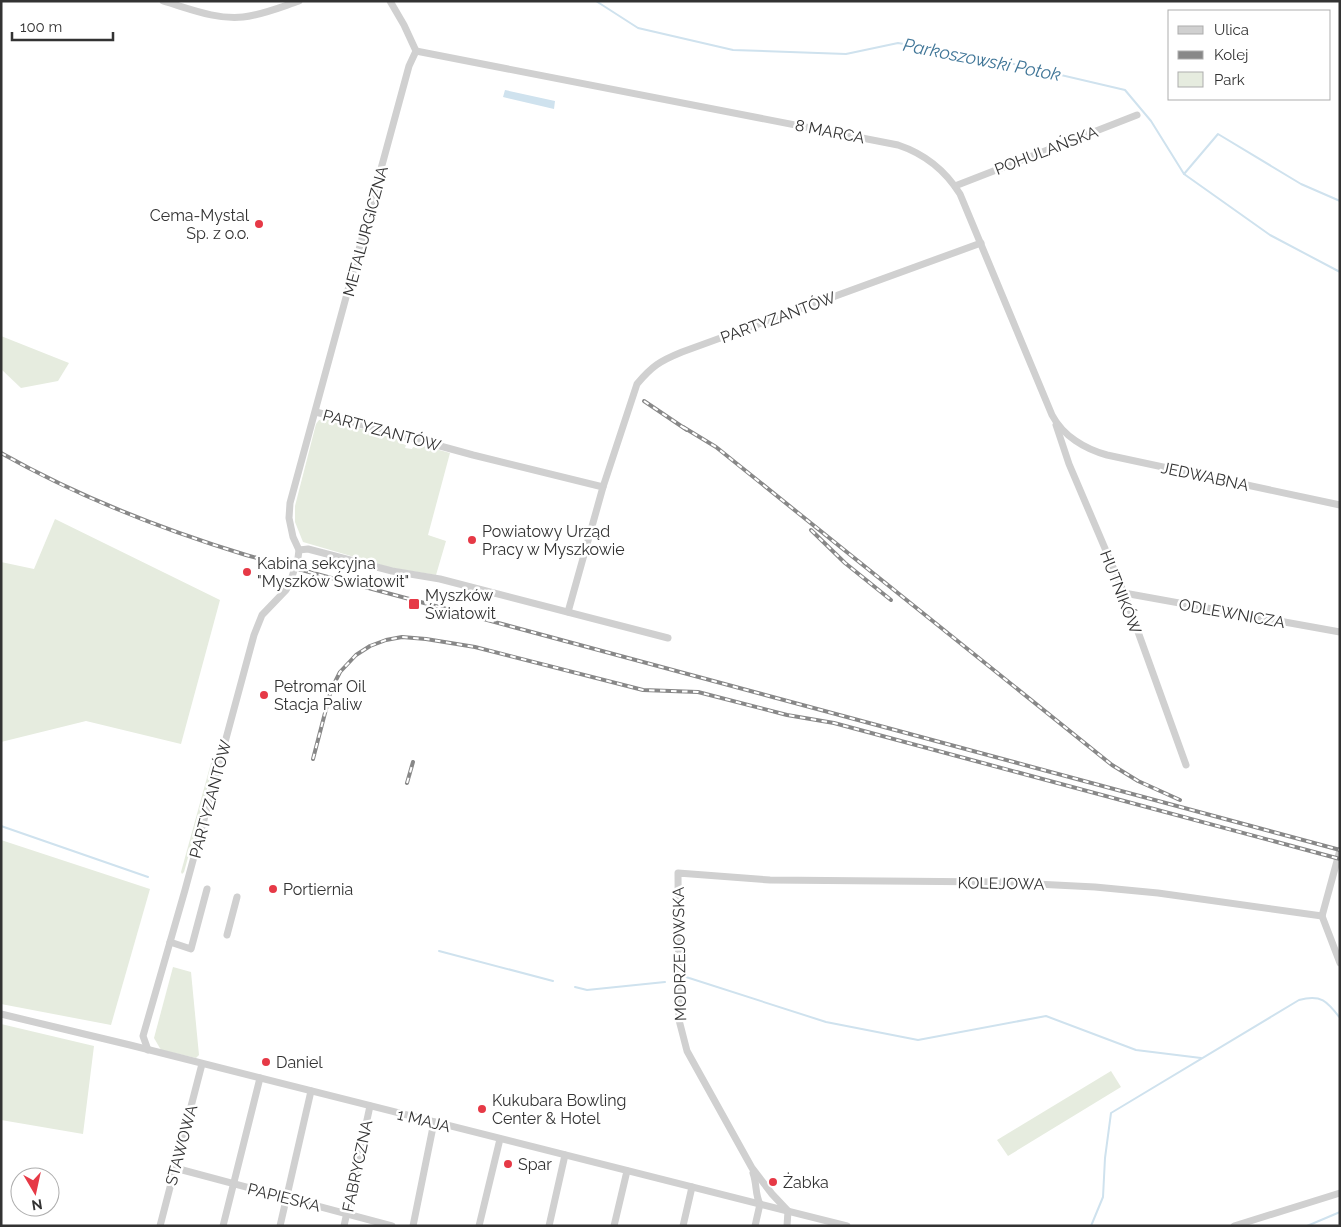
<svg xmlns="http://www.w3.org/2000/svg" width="1341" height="1227" font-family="Raleway,sans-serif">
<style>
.green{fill:#e6ecdf}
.water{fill:#cfe2ee}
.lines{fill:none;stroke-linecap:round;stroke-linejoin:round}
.stream{stroke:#cfe2ee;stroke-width:2}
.minor{stroke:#d0d0d0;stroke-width:7}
.rail-casing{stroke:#888;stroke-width:4}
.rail{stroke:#fff;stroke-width:2;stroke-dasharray:5.5;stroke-linecap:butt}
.poi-dot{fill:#e63946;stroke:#fff;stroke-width:2}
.labels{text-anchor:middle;stroke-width:5;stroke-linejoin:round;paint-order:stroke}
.street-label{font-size:16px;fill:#333;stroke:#fff}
.poi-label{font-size:16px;fill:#333;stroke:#fff;text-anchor:start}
.water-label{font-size:18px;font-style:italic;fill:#3f7597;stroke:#fff}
</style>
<rect width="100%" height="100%" fill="#fff"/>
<g class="green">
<path d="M1,336L69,363L58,381L21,388L1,369Z"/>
<path d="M325,419L396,438L400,443L406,445L405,448L412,449L413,447L421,448L425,446L450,453L428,535L446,541L436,575L392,568L303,542L295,522V506L316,424L319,420Z"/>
<path d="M55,519L220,600L181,744L86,721L1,742V562L34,569Z"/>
<path d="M213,762L214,764L184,872L182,874L181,872L211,763Z"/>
<path d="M1,840L150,889L111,1025L1,1004Z"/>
<path d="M173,967L191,972L199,1055L196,1058L161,1050L154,1038Z"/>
<path d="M1,1024L94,1046L83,1134L1,1120Z"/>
<path d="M1111,1071L1121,1087L1008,1156L997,1140Z"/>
</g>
<path class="water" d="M505,90L555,101L554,109L503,97Z"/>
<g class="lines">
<g class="stream">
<path d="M596,1L638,28L733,50L846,54L898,43L997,60L1125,90L1151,121L1184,174L1270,235L1340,272"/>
<path d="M1184,174L1218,134L1301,184L1340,201"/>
<path d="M1,826L148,877"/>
<path d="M439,951L553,981"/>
<path d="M686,977L826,1022L918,1040L1046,1016L1136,1050L1201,1058"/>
<path d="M575,987L587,990L665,982"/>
<path d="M1091,1226L1103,1197L1105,1158L1111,1113L1299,1000C1321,994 1327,1001 1340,1018"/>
<path d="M1307,1226L1340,1212"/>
</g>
<g class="minor">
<path d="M163,1C188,8 216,20 243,17C262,15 281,7 299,1"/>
<path d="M390,1L404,25L416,51"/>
<path d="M416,51L898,145C925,154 945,170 960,194L1052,415C1063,436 1085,449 1107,455L1340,505"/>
<path d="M955,186L1137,115"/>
<path d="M316,412L473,455L603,487"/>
<path d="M1056,425L1069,464L1124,593L1186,765"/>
<path d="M299,550L308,549L392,571L440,579L668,638"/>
<path d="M1124,593L1340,632"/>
<path d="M568,612L603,487L637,384C652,366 660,361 682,352L981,243"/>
<path d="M1322,916L1340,850"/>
<path d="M1322,916L1340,963"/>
<path d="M227,935L237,897"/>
<path d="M170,942L191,949L207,889"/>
<path d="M1,1014L130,1045L847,1226"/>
<path d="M148,1050L143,1036L185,890L254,635L262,615L286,590L290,583L298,558L299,550L293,537L289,518L290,503L409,66L416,51"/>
<path d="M175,1168L392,1226"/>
<path d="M753,1173C757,1184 755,1195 760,1204"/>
<path d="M160,1226L202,1064"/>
<path d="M223,1226L260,1078"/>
<path d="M280,1226L311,1091"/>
<path d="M344,1226L370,1106"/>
<path d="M413,1226L434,1122"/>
<path d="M479,1226L500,1139"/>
<path d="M549,1226L565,1155"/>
<path d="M614,1226L627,1171"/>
<path d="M683,1226L692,1187"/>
<path d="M755,1226L760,1204"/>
<path d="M787,1226L788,1211L772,1194L752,1168L687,1051L679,1020L678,873L770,880L997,882L1095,887L1158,893L1322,916"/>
<path d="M1234,1226L1340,1193"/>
</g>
<defs>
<g id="rail">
<path d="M644,401L687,430"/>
<path d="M683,427L716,447L1112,765L1138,781L1180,800"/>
<path d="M1,453C79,497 161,529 246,555L1340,850"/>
<path d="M811,530L845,563L891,600"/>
<path d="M313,759L331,690L340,672L356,655L370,646L386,640L402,637L426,639L475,647L643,690L698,692L787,715L834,723L1340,859"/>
<path d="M407,783L413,762"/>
</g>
</defs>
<use href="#rail" class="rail-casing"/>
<use href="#rail" class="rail"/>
</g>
<g class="poi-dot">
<circle cx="259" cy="224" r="5"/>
<circle cx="472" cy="540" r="5"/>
<circle cx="247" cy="572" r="5"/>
<rect x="408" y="598" width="12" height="12" rx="2.5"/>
<circle cx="264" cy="695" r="5"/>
<circle cx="273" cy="889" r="5"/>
<circle cx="266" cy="1062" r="5"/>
<circle cx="482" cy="1109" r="5"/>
<circle cx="508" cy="1164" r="5"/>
<circle cx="773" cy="1182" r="5"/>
</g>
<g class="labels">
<g class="street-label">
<text transform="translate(830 131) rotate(11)" y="6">8 MARCA</text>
<text transform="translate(1046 150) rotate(-21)" y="6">POHULAŃSKA</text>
<text transform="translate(365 231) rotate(-75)" y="6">METALURGICZNA</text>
<text transform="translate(778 317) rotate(-20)" y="6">PARTYZANTÓW</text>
<text transform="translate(382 430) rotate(15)" y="6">PARTYZANTÓW</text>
<text transform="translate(1205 476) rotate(12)" y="6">JEDWABNA</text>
<text transform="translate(1121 592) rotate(69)" y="6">HUTNIKÓW</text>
<text transform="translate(1232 613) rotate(10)" y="6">ODLEWNICZA</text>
<text transform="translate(210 799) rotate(-75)" y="6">PARTYZANTÓW</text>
<text transform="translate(1001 883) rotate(1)" y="6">KOLEJOWA</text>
<text transform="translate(679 954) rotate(-91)" y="6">MODRZEJOWSKA</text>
<text transform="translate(424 1120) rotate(14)" y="6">1 MAJA</text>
<text transform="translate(181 1145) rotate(-75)" y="6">STAWOWA</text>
<text transform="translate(357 1166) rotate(-78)" y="6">FABRYCZNA</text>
<text transform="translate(284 1197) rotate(14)" y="6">PAPIESKA</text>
</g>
<g class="poi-label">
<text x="249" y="221" text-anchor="end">Cema-Mystal<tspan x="249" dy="18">Sp. z o.o.</tspan></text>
<text x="482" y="537">Powiatowy Urząd<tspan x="482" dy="18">Pracy w Myszkowie</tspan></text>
<text x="257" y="569">Kabina sekcyjna<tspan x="257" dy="18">"Myszków Światowit"</tspan></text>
<text x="425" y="601">Myszków<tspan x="425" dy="18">Światowit</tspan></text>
<text x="274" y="692">Petromar Oil<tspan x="274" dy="18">Stacja Paliw</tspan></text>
<text x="283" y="895">Portiernia</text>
<text x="276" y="1068">Daniel</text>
<text x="492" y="1106">Kukubara Bowling<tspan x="492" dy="18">Center &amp; Hotel</tspan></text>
<text x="518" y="1170">Spar</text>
<text x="783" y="1188">Żabka</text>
</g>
<g class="water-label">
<text transform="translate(982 60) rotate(11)" y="6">Parkoszowski Potok</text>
</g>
</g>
<rect width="1341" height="1227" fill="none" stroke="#333333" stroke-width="5"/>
<rect x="1168" y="10" width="162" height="90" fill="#ffffff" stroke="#adadad"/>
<rect x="1178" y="26" width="25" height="8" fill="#d0d0d0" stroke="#adadad"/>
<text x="1214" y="35" font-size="15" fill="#333333">Ulica</text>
<rect x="1178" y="51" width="25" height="8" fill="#888888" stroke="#adadad"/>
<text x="1214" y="60" font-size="15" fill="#333333">Kolej</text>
<rect x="1178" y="72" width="25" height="15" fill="#e6ecdf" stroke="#adadad"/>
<text x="1214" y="85" font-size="15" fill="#333333">Park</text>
<g transform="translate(35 1192) rotate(171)"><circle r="24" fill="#ffffff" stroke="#adadad"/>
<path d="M0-4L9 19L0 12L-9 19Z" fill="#e63946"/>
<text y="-8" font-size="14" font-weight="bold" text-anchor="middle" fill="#333333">N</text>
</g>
<path d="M12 32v8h101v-8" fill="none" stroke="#333333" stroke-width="2.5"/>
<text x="20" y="32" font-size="15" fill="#333333" stroke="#ffffff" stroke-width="4" paint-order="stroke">100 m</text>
</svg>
